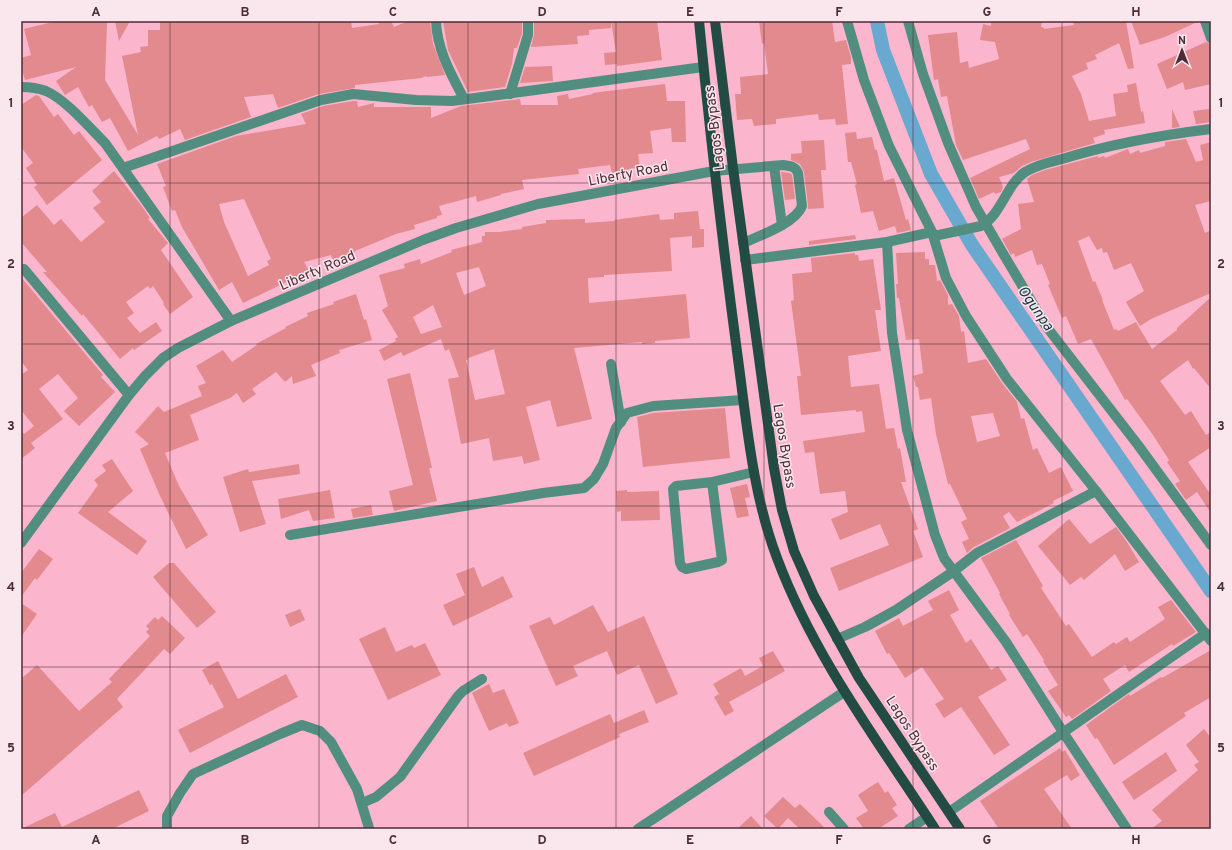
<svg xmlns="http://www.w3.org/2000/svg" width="1232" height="850" font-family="Overpass,sans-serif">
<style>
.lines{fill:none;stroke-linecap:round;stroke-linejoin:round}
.canal{stroke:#69a8cf;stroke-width:14}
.building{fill:#e28a8e;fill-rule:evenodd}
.minor{stroke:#528e80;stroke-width:10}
.major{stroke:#224c43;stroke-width:10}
.grid{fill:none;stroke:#4d2b37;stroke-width:1;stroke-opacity:0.55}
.labels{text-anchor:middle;stroke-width:3;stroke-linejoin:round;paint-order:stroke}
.street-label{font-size:14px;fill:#4d2b37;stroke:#fae7ed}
.water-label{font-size:15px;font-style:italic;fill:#143142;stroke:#fae7ed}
.neatline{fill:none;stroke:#4d2b37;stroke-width:1.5}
.grid-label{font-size:13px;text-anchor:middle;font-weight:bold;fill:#4d2b37}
</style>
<rect width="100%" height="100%" fill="#fbb5cc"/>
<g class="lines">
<path class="canal" d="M877,21L883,50L931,174L972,245L1211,591"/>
</g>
<g class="building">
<path d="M57,21H107L105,80L138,135L122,56L141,52L140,47L148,46V30H160V21H351L352,28L379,24L377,21H391L394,27L408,21H430L433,44L445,75L427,77L426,76L421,78L355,85V88L319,94L278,108L273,94L244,97L251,117L185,140L180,129L159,139L157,136L128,151L110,118L102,122L92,105L89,107L78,87L65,95L56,81L76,67L25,80L21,66V58L31,55L24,29Z"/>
<path d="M115,21H130L119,41Z"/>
<path d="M443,21H522V34L517,48H514L512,64L505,87L468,92L448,50Z"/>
<path d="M534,21H611V28L589,30V35L577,36L578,44L531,47L534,35Z"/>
<path d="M611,21H657L662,60L617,66V64L605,65L604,53L616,52Z"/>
<path d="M764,21H832L835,42L846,40L851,57V64L842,65L848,124L836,125L835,119L819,120L818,114L776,119V124L754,126L752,119L737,120L735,94H741L740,77L768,74L764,43L762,44L759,22Z"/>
<path d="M991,21H1042L1041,27H1043L1044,29L1074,25L1073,21H1126L1134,68L1128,69L1119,43L1095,55L1097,59L1086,63L1088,69L1072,76L1081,94L1089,121L1116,116L1113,94L1128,92L1127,85L1136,83L1141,112L1143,111L1145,123L1104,130L1105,134L1093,138L1095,143L1031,162L1022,166L1014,173L999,177L1003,187L1001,192L995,194L994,192L979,199L970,178L1030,149L1026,139L963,160L956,145L947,96L941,97L938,79L934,80L928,35L957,32L960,63L968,61L969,68L999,59L995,42L980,40L983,24L991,26Z"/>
<path d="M1131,21H1199L1165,37L1140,45Z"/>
<path d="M1206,42L1211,44V84L1185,90L1183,82L1167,89L1157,64Z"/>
<path d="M552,66L553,81L520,83L525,67Z"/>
<path d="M665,84L667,101H685L686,142H672L671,128L650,131L653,153L638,154L640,167L612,173L610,165L578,169L579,174L522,180L524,189L501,194V195L477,202L476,196L439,206L442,215L437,216V218L414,225L415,229L396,234L355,251V252L348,256L349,260L336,266L331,255L304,262L309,271L243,303L232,282L219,290L182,227L175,210L172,211L163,187L166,186L157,164L236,136L306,124L301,114L323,106L353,101H357L358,107L374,103V107H431V118L461,106L520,99L521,105H558L557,96L568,94L569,99L593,94L592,93ZM244,199L271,259L267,261L269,265L248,276L224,222L219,204Z"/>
<path d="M36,95L39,96L54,117L58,114L74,135L79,131L102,160L47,205L34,187L37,185L26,168L33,163L21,147V105Z"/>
<path d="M1172,109L1180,127L1172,128Z"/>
<path d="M1209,109L1211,122L1196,124L1193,111Z"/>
<path d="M856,132L857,139L872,137L875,150H877L884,181L894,178L906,220L908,219L911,230L897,233L895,226L879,231L873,211L861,213L855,185L857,184L851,162H848L845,133Z"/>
<path d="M1186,139L1196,162L1203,160L1200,145L1211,142V201L1195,205L1205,233L1211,230V293L1151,319L1140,326L1126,302L1144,291L1131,263L1114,270L1107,252L1103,253L1102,248L1097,250L1089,236L1078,241L1093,282L1095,281L1103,300H1102L1114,330L1116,329L1118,331L1136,322L1152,349L1177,330V328L1211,297V389L1194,368L1193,369L1188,360L1160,381L1185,415L1191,411L1206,435L1211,432V447L1188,462L1211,495V513L1197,492L1186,500L1175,484L1180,481L1167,462L1169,460L1153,435L1127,399L1125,400L1091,339L1078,344L1066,316L1062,318L1048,285L1050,284L1042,264L1037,265L1032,250L1015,257L1014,253L1011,255L1002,239L1021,229L1018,204L1034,202L1027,179L1032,175L1045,170L1098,156V158L1104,156L1105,158L1128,149L1130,154L1139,150L1140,153L1165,146V142Z"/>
<path d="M824,140L826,170H821L824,208L808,209V205L804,172L800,164L791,160V154L802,153L801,141Z"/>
<path d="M114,171L141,205L150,218L148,219L168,243L161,250L193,297L170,314L163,304L164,303L153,286L150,289L148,286L126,302L134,313L127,318L140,333L156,322L162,331L134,350L133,348L120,359L83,314L82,316L43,272H47L21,242V218L37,205L54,225L61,219L81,242L105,222L93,208L101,202L92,191Z"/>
<path d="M781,172L790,173L792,175L795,199L785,200Z"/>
<path d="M698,211L700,229H704V247L692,248V236L670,238L672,271L604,275V277L588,278L589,303L686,294L690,338L655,341V343L642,344V342L574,348L592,419L557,427L550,400L526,407L540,460L524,464L522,456L493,461L489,438L461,444L448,379L459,377L449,349L445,351L441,339L403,356L401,352L384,361L379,350L396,341L395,339L398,337L382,310L388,306L379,275L405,268L404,264L420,259L421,264L452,252L451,250L482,242V236H485V232H499L522,229V227L546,223V220L585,219V223L614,221V220L659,214L660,220L674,219V213ZM479,267L486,286L464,295L456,273ZM433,305L442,327L421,334L413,317ZM494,349L505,394L475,400L466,360H468V358Z"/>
<path d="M855,235L856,239L809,245V241Z"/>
<path d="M925,252V259H929V265H935L937,281L940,280L948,295V305L952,304L959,316L961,332L964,331L968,363L986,359L1002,383L1017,402L1021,419L1024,418L1033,450L1037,448L1049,473L1061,467L1073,491L1053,501L1054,503L1017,522L1009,512L1003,516L1010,528L974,547L967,553L962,542L969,539L961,522L967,519L950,484H948L936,434L931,398L920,400L918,387H916L913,376L923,373L919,339L906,340L899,298H897L896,284H898L896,253ZM993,413L1000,436L977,442L971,416Z"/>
<path d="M855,253V255H858L859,261L873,259L881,310H875L881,351L848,356L851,387L879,384L886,429L894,428L898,449L900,448L906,482H901L918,529L913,531L923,557L839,591L830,568L889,545L880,524L840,540L831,519L848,512L845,491L820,494L814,452L805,453L803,441L865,432L862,411L856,412V410L801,415L797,376H801L791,301L794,300L792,274L812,272L811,258Z"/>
<path d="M21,277L103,375L101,377L115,392L79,426L64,411L78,398L58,374L39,389L63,419L31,443L35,448L21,459V431L24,434L34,426L21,410V375L28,370L21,361Z"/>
<path d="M356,294L364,320L366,319L372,340L339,350L340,353L311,365L316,376L293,384L292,376L285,382L276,372L252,389L256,394L243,403L237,393L230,398L190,415L199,440L165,453L179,486L208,535L186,549L160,496L140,449L149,444L135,432L158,406L164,412L202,396L198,386L206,383L196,366L223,350L232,362L257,345L256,344L286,328L285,327L308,316L307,313L334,304L333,302Z"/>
<path d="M410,373L432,468H429L437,501L394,511L389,491L413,485L387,379Z"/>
<path d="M725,408L730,458L643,467L637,417L653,413Z"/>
<path d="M112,459L133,491L108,512L147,541L137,555L78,513L98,485L94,480L106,471L102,465Z"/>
<path d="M299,464L300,474L252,481L266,524L240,532L223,477L248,469L249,472Z"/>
<path d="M747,484L750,497L745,498L749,516L737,518L730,488Z"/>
<path d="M330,490L335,518L313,521L309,510L281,519L278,499Z"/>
<path d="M627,490V492L659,491L660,520L621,521V511L617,512L616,491Z"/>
<path d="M371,505L373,515L353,518L351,509Z"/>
<path d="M1069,519L1090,544L1116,527L1127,542L1139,562L1125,571L1115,554L1084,580L1081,577L1070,585L1038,546Z"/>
<path d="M1016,540L1043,586L1041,588L1066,626L1069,624L1092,657L1114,642L1116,644L1127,637L1130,642L1165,619L1158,607L1171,600L1196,632L1173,646L1172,644L1129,672L1125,665L1103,679L1111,691L1072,719L1069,715L1066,717L1048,691L1058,685L1043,661L1044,660L1027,634L1023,637L1009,615L1010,614L999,594L1000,593L981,558Z"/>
<path d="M39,549L53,559L37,580L35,578L21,597V573Z"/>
<path d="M169,563H174L216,612L197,628L153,577Z"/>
<path d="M474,567L482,587L503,576L513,597L453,626L443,605L465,595L456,574Z"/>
<path d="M949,590L959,610L950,615L966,643L971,639L991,670L998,666L1007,680L978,697L1010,745L994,755L961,707L944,718L935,704L944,699L922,667L905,678L889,653L887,654L875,631L899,618L903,626L933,610L928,601Z"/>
<path d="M21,603L37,614L21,637Z"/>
<path d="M593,605L608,632L644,616L678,694L656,704L639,665L617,675L607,651L573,666L578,676L556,686L529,626L550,617L554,625Z"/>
<path d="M300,609L305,620L290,627L285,615Z"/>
<path d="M162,616L185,638L170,654L164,649L117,699L123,707L21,796V679L37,665L79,711L112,682L109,679L150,636L146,632L149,629L146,626L155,617L158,620Z"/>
<path d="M385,627L396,652L412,645L414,648L425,643L441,675L388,700L359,639Z"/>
<path d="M1211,650V697L1184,713L1186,716L1114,765L1097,738L1095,739L1086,725L1129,694L1130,696L1161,677L1162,678Z"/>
<path d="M773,651L785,671L729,702L734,711L725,716L714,697L719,694L713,684L741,668L745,676L763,666L759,658Z"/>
<path d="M218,661L238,699L286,674L298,697L190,753L178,730L224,707L212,684L210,685L202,670Z"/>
<path d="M489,684L493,693L504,689L519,723L509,727L507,723L489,731L472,693Z"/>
<path d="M644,710L649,722L619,734L620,737L534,776L523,753L610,714L614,723Z"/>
<path d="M1204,729L1211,738V829H1151L1162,821L1152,810L1198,770L1194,765L1199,762L1186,745Z"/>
<path d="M1060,748L1062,752L1065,750L1080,775L1071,781L1067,775L1044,789L1072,829H999L980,801Z"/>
<path d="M1166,752L1177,771L1134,800L1122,782Z"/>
<path d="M878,782L885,793L888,791L897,805L892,808L898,816L878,829H864L856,818L868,811L858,795Z"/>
<path d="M139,790L149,811L112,829H21L55,813L62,827Z"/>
<path d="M783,797L795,808L800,804L826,829H800L788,818L778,829L764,816Z"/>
<path d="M751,816L763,829H737Z"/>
</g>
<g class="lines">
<g class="minor">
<path d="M436,21C437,50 451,74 464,99"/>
<path d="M847,21L864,80L889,146L932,232L946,278L966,316L1007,379L1096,491L1211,641"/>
<path d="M908,21L923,74L948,143L976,207L1001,250L1046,326L1138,445L1211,545"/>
<path d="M1205,21L1211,38"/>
<path d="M21,87C29,87 38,88 46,91C65,99 90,128 105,143L231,321"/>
<path d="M510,94L528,35V21"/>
<path d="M774,166L782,225"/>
<path d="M123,168L321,100L353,94L416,100L452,101L528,91L703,67"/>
<path d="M887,242L892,333L907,430L935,535L944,558L1006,642L1063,732L1127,829"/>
<path d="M745,260L887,242L932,232L934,236L981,226C1002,214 1006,185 1025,172C1036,165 1050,162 1062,159C1111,144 1161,135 1211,129"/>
<path d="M24,269L129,395"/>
<path d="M611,364L621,422"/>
<path d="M712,482L722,560L718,562L686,569L682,567L680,563L673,489L676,486L712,482L754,472"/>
<path d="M290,535L543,493L584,488L594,479L603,464L616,428L627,413L653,406L743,400"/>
<path d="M21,543L129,395L145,376L163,358L178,348L231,321L423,240L456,228L538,204L714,171L783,165C790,166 795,166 798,173L802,206C796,223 759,236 743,243"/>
<path d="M837,639L865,627L896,610L954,571L977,553L1096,491"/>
<path d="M362,803L376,797L400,777L458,696L463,691L482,679"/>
<path d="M829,812L844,829"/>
<path d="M949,812L1206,633"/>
<path d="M167,829V816L180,793L193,774L280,734L302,725L320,731L331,742L357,789L369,828"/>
<path d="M638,829L844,692"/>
<path d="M909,829L927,817"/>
</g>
<g class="major">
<path d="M699,21C710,134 723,247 738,359C747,426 753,495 777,558C814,657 878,741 935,829"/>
<path d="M715,21L733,168L774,468L782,510L794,551L814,596L859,678L960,829"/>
</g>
</g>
<path class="grid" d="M170,21V829M319,21V829M468,21V829M616,21V829M764,21V829M913,21V829M1062,21V829M21,183H1211M21,344H1211M21,506H1211M21,667H1211"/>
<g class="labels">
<g class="street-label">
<text transform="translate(714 128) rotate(-97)" y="5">Lagos Bypass</text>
<text transform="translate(628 173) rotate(-11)" y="5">Liberty Road</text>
<text transform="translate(317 270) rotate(-23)" y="5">Liberty Road</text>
<text transform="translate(785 446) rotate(81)" y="5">Lagos Bypass</text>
<text transform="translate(913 733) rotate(57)" y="5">Lagos Bypass</text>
</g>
<g class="water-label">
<text transform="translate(1036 308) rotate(55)" y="5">Ogunpa</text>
</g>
</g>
<rect width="1232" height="850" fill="none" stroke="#fae7ed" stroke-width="44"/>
<g transform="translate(1182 50)" stroke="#fae7ed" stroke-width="3" paint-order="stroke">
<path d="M0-3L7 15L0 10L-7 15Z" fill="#4d2b37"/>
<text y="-6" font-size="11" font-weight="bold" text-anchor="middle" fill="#4d2b37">N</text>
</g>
<rect x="22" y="22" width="1188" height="806" class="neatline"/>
<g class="grid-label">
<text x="96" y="16">A</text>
<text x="245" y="16">B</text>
<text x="393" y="16">C</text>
<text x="542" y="16">D</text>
<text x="690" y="16">E</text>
<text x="839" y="16">F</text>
<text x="987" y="16">G</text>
<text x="1136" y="16">H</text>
<text x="11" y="107">1</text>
<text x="1221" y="107">1</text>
<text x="11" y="268">2</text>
<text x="1221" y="268">2</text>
<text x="11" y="430">3</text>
<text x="1221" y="430">3</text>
<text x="11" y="591">4</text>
<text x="1221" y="591">4</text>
<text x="11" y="752">5</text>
<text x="1221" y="752">5</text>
<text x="96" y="844">A</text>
<text x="245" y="844">B</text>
<text x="393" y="844">C</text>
<text x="542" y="844">D</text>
<text x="690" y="844">E</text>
<text x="839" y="844">F</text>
<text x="987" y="844">G</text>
<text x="1136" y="844">H</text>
</g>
</svg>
